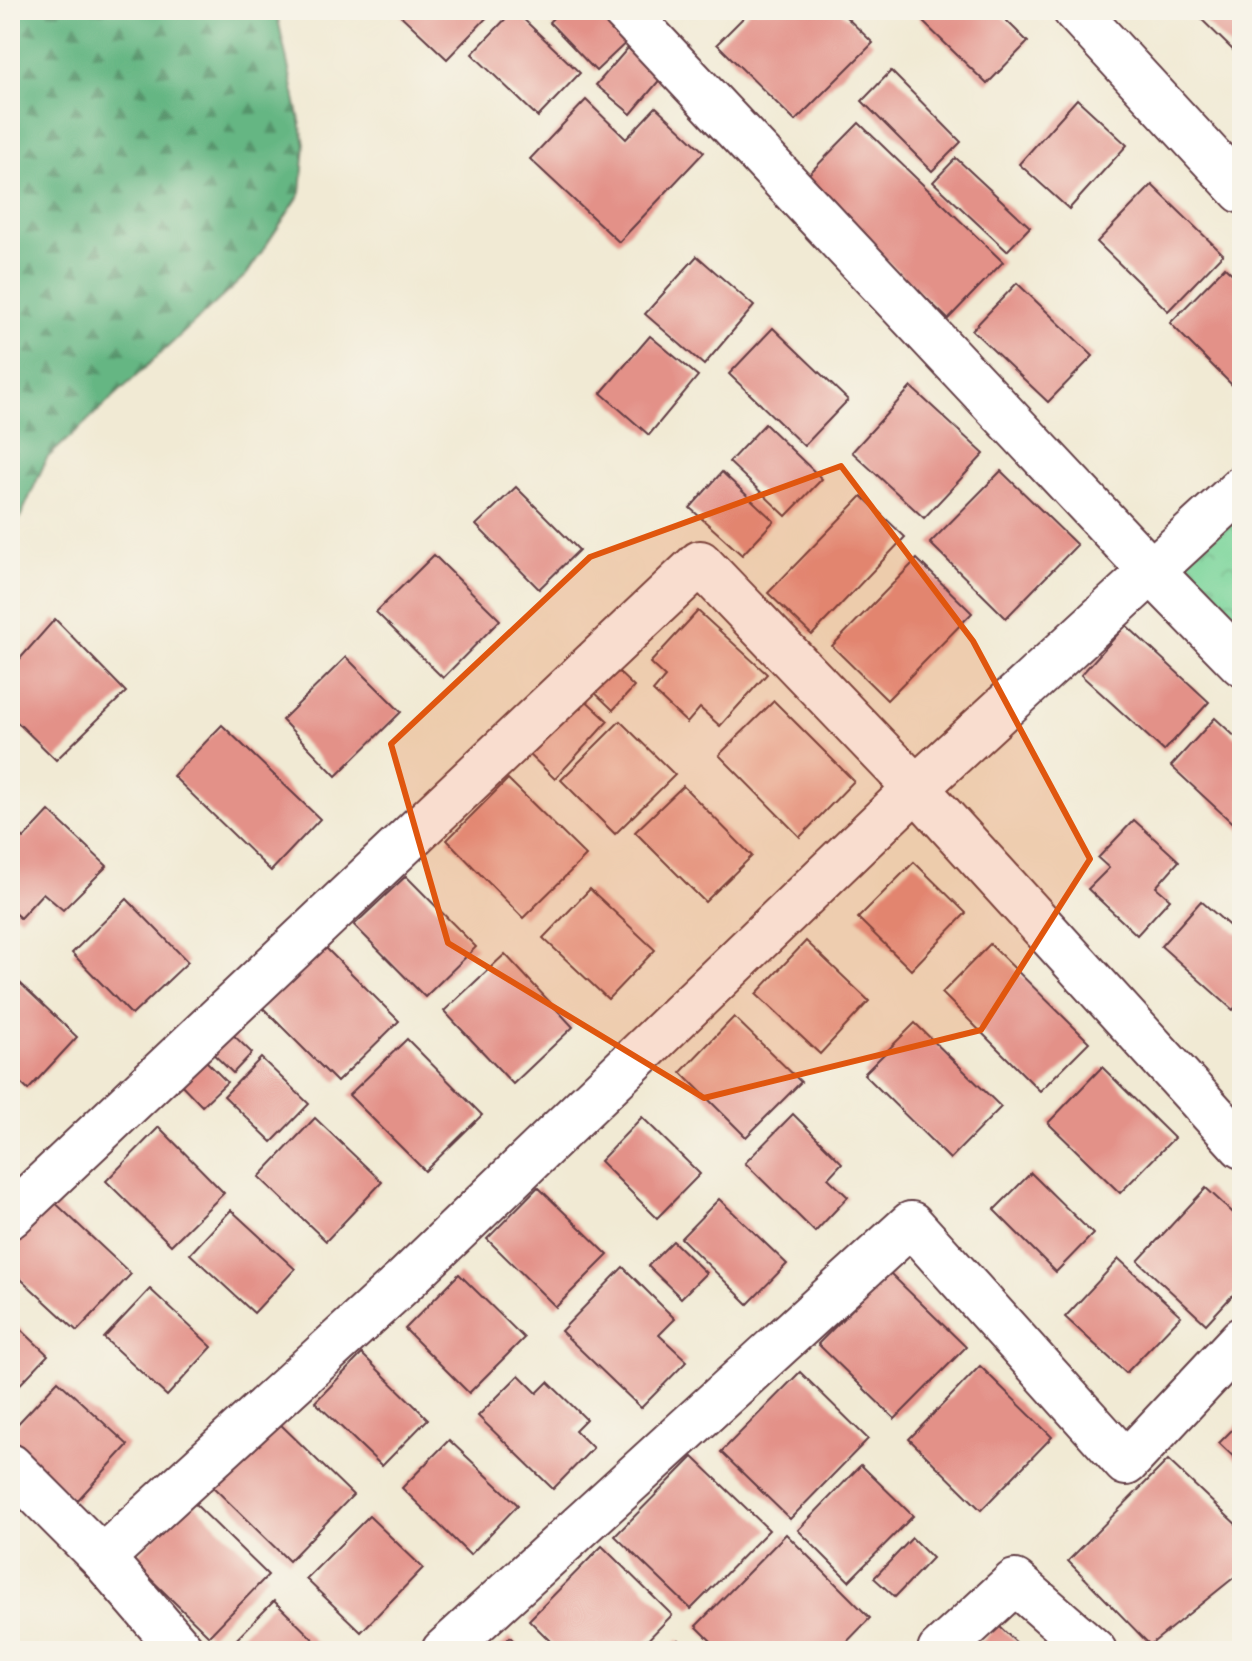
<svg xmlns="http://www.w3.org/2000/svg" width="1252" height="1661" font-family="'Indie Flower',sans-serif">
<style>
.forest{fill:url(#forest-firs);stroke:#586a57;stroke-width:2}
.park{fill:url(#park-crowns);stroke:#637a63;stroke-width:2}
.building{fill:#e39188}
.lines{fill:none;stroke-linecap:round;stroke-linejoin:round}
.minor-casing{stroke:#633d44;stroke-width:48}
.minor{stroke:#fff;stroke-width:44}
.marked{fill:#e0560e;fill-opacity:0.2;stroke:#e0560e;stroke-width:6;stroke-linejoin:round}
</style>
<defs>
<pattern id="forest-firs" width="22" height="20" patternUnits="userSpaceOnUse" patternTransform="scale(2)"><rect width="22" height="20" fill="#65b683"/><path d="M5 1l3.5 6h-7zM16 11l3.5 6h-7z" fill="#55936b"/></pattern>
<pattern id="park-crowns" width="20" height="18" patternUnits="userSpaceOnUse" patternTransform="scale(2)"><rect width="20" height="18" fill="#7cd59b"/><path d="M2 6a3 3 0 1 1 6 0M12 15a3 3 0 1 1 6 0" fill="none" stroke="#6db686"/></pattern>
</defs>
<rect width="100%" height="100%" fill="#f7f3e8"/>
<filter id="ink" filterUnits="userSpaceOnUse"><feTurbulence type="fractalNoise" baseFrequency=".0125" numOctaves="2"/><feDisplacementMap in="SourceGraphic" scale="16" xChannelSelector="R" yChannelSelector="G"/><feConvolveMatrix kernelMatrix="1 2 1 2 8 2 1 2 1" color-interpolation-filters="sRGB"/></filter>
<filter id="wash" filterUnits="userSpaceOnUse"><feTurbulence type="fractalNoise" baseFrequency=".006" numOctaves="4" result="noise"/><feDisplacementMap in="SourceGraphic" scale="32" xChannelSelector="R" yChannelSelector="G"/><feGaussianBlur stdDeviation="1.8" result="paint"/><feColorMatrix in="noise" values="0 0 0 0 0 0 0 0 0 0 0 0 0 0 0 0 0 1.4 0 .05"/><feComposite in="paint" operator="in"/></filter>
<g filter="url(#wash)">
<rect width="100%" height="100%" fill="#f1ead4"/>
<path class="forest" d="M10,10H276L305,144L301,193L247,274L47,458L10,540Z"/>
<path class="park" d="M1242,488V664L1151,571Z"/>
<g id="blocks">
<g class="building">
<path d="M395,10H494L447,59Z"/>
<path d="M514,10L580,73L538,117L472,54Z"/>
<path d="M561,10H608L633,36L596,71L549,22Z"/>
<path d="M751,10H839L873,43L795,121L717,44Z"/>
<path d="M927,10H996L1028,42L987,84L919,18Z"/>
<path d="M1192,10H1242V50L1238,55Z"/>
<path d="M628,48L662,77L631,114L596,85Z"/>
<path d="M891,71L961,142L932,171L862,101Z"/>
<path d="M1077,99L1127,145L1069,209L1019,164Z"/>
<path d="M586,100L626,139L656,107L704,152L619,242L530,159Z"/>
<path d="M859,123L1003,262L948,319L803,180Z"/>
<path d="M956,158L1030,227L1007,251L933,182Z"/>
<path d="M1152,185L1223,254L1168,311L1097,242Z"/>
<path d="M697,256L754,306L704,365L645,314Z"/>
<path d="M1225,267L1242,283V380L1235,388L1170,323Z"/>
<path d="M1017,283L1093,356L1048,402L972,330Z"/>
<path d="M773,328L848,400L804,446L729,374Z"/>
<path d="M650,336L698,376L649,435L601,393Z"/>
<path d="M911,387L984,454L924,518L852,452Z"/>
<path d="M765,424L822,479L786,516L729,462Z"/>
<path d="M1001,471L1077,545L1006,618L930,543Z"/>
<path d="M722,472L774,521L742,555L690,508Z"/>
<path d="M516,487L579,550L539,589L476,525Z"/>
<path d="M862,496L905,537L812,635L768,593Z"/>
<path d="M434,555L500,620L443,678L376,612Z"/>
<path d="M917,559L972,613L887,700L832,646Z"/>
<path d="M698,611L767,674L720,726L700,708L687,723L653,691L665,677L650,663Z"/>
<path d="M55,619L126,692L56,760L10,715V670Z"/>
<path d="M1126,625L1209,702L1164,751L1081,675Z"/>
<path d="M346,657L401,712L336,776L282,720Z"/>
<path d="M611,665L634,687L613,710L589,687Z"/>
<path d="M580,695L608,721L555,779L526,751Z"/>
<path d="M774,701L854,781L800,837L719,755Z"/>
<path d="M1215,718L1242,743V832L1171,766Z"/>
<path d="M620,721L675,775L615,834L561,780Z"/>
<path d="M222,725L320,819L271,871L173,776Z"/>
<path d="M508,779L586,856L523,918L447,840Z"/>
<path d="M683,786L752,856L705,902L635,832Z"/>
<path d="M49,811L107,866L63,910L43,893L20,918L10,909V825L24,838Z"/>
<path d="M1134,820L1179,861L1156,887L1170,899L1137,935L1088,889L1109,868L1098,858Z"/>
<path d="M914,862L966,913L911,970L858,918Z"/>
<path d="M406,876L476,947L425,997L354,925Z"/>
<path d="M590,889L655,950L608,999L543,938Z"/>
<path d="M127,899L188,962L132,1015L72,953Z"/>
<path d="M1201,901L1242,937V999L1233,1010L1161,946Z"/>
<path d="M806,941L869,1001L820,1054L756,994Z"/>
<path d="M990,944L1089,1042L1040,1091L942,993Z"/>
<path d="M323,945L399,1021L337,1082L261,1006Z"/>
<path d="M505,954L573,1027L513,1084L444,1011Z"/>
<path d="M19,982L77,1037L28,1090L10,1073V991Z"/>
<path d="M734,1017L801,1082L746,1137L681,1072Z"/>
<path d="M915,1023L1001,1107L950,1159L864,1074Z"/>
<path d="M224,1026L252,1053L233,1073L205,1046Z"/>
<path d="M407,1039L482,1115L425,1171L349,1095Z"/>
<path d="M201,1056L227,1082L202,1106L177,1080Z"/>
<path d="M261,1058L309,1104L272,1142L224,1096Z"/>
<path d="M1102,1067L1174,1138L1120,1193L1048,1123Z"/>
<path d="M793,1114L842,1163L828,1178L848,1197L815,1232L745,1163Z"/>
<path d="M642,1117L700,1174L657,1218L600,1161Z"/>
<path d="M315,1118L382,1182L326,1241L259,1177Z"/>
<path d="M159,1127L224,1193L171,1245L106,1181Z"/>
<path d="M1031,1173L1093,1234L1056,1272L994,1210Z"/>
<path d="M538,1187L608,1255L556,1307L487,1239Z"/>
<path d="M1206,1188L1242,1221V1285L1206,1324L1138,1261Z"/>
<path d="M49,1197L131,1274L77,1331L10,1269V1240Z"/>
<path d="M719,1199L787,1264L748,1304L681,1238Z"/>
<path d="M231,1210L295,1269L254,1313L190,1254Z"/>
<path d="M673,1241L706,1273L681,1298L648,1266Z"/>
<path d="M1119,1259L1181,1316L1126,1373L1065,1317Z"/>
<path d="M623,1267L675,1319L659,1335L687,1361L641,1408L561,1331Z"/>
<path d="M889,1272L966,1347L895,1419L818,1344Z"/>
<path d="M459,1274L524,1338L469,1393L405,1329Z"/>
<path d="M150,1289L212,1347L167,1396L104,1338Z"/>
<path d="M10,1319L48,1355L10,1395Z"/>
<path d="M362,1354L428,1419L382,1466L315,1402Z"/>
<path d="M980,1366L1052,1437L981,1510L909,1439Z"/>
<path d="M800,1372L868,1439L790,1519L721,1452Z"/>
<path d="M519,1375L537,1393L548,1382L586,1419L575,1430L593,1448L553,1489L478,1416Z"/>
<path d="M58,1381L128,1445L76,1502L10,1442V1432Z"/>
<path d="M275,1419L353,1495L289,1561L211,1485Z"/>
<path d="M1242,1420V1465L1219,1443Z"/>
<path d="M449,1440L518,1505L470,1555L402,1488Z"/>
<path d="M693,1457L769,1530L691,1609L615,1536Z"/>
<path d="M1168,1460L1242,1530V1571L1150,1645L1068,1561Z"/>
<path d="M861,1465L913,1516L849,1581L798,1530Z"/>
<path d="M191,1500L268,1575L209,1636L132,1561Z"/>
<path d="M369,1516L423,1568L361,1632L306,1579Z"/>
<path d="M786,1534L870,1618L838,1651H721L696,1626Z"/>
<path d="M912,1538L932,1558L895,1597L874,1578Z"/>
<path d="M602,1546L672,1615L637,1651H560L529,1620Z"/>
<path d="M274,1601L325,1651H225Z"/>
<path d="M998,1625L1025,1651H973Z"/>
<path d="M510,1637L524,1651H496Z"/>
<path d="M678,1640L689,1651H667Z"/>
</g>
</g>
</g>
<g filter="url(#ink)">
<use href="#blocks" fill-opacity="0" stroke="#633d44" stroke-width="2"/>
<g class="lines">
<defs>
<g id="minor">
<path d="M624,10L1151,571L1242,664"/>
<path d="M1075,10L1242,191"/>
<path d="M10,1216L700,563L916,788L1242,1146"/>
<path d="M10,1466L102,1558L182,1651"/>
<path d="M102,1558L401,1284L916,788L1242,488"/>
<path d="M444,1651L911,1224L1126,1463L1242,1339"/>
<path d="M940,1651L1015,1582L1094,1651"/>
</g>
</defs>
<use href="#minor" class="minor-casing"/>
<use href="#minor" class="minor"/>
</g>
</g>
<path class="marked" d="M841,466L973,641L1090,859L981,1030L704,1098L448,943L391,744L590,557Z"/>
<rect width="1252" height="1661" fill="none" stroke="#f7f3e8" stroke-width="40"/>
</svg>
